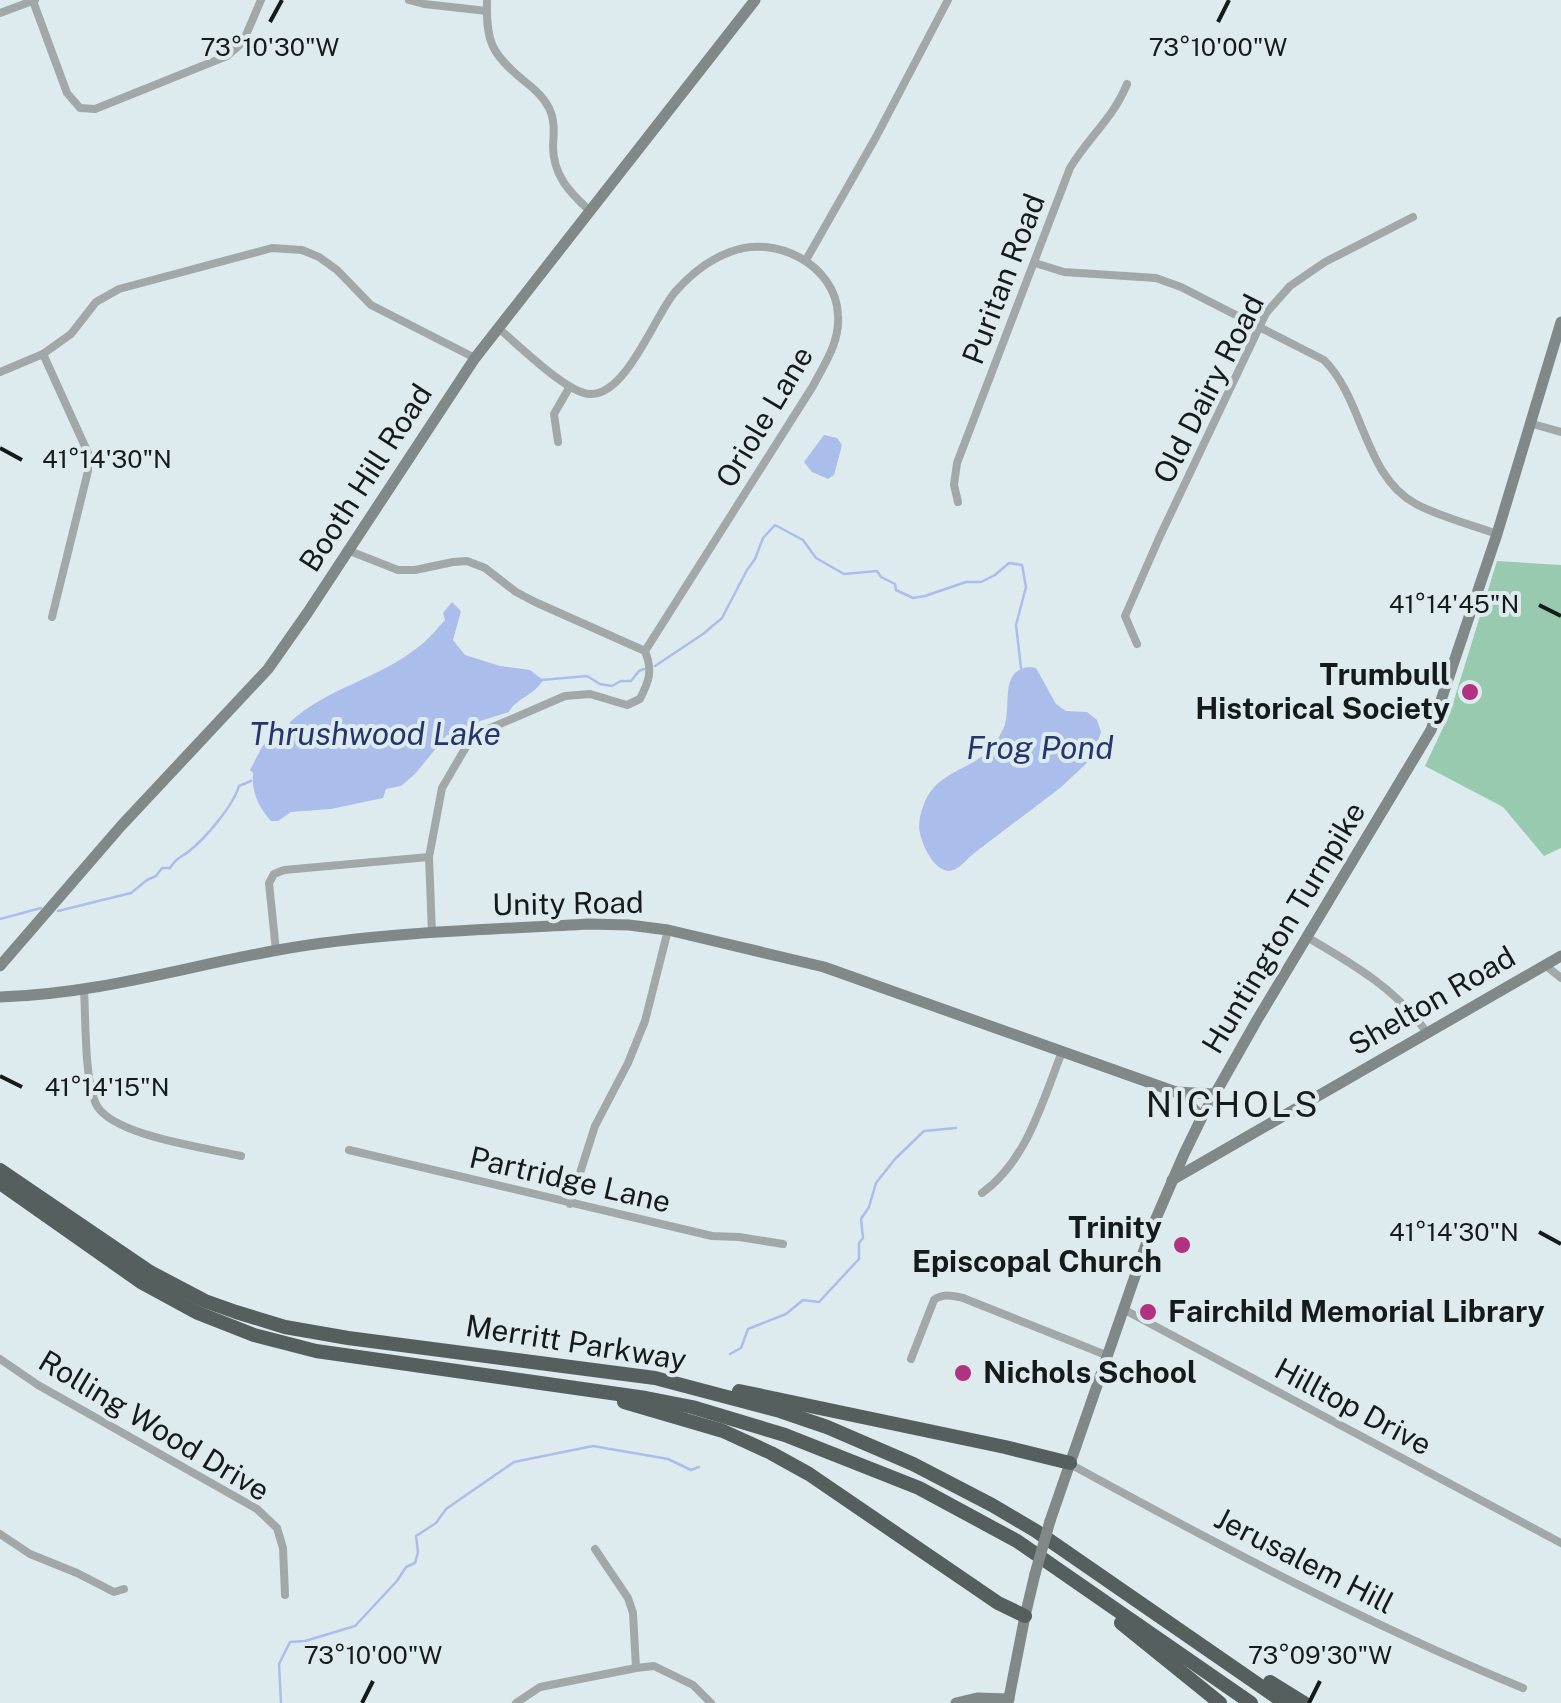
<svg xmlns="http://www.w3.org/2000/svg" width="1561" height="1703" font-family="'Public Sans',sans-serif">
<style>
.green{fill:#98cab0}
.water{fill:#abbdea}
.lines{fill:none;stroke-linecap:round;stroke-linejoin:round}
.stream{stroke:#abbdea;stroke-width:2.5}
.street{stroke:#a2a8a7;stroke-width:8}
.secondary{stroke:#808988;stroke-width:11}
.highway{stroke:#545f5e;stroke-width:14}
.secondary-bridge{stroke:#808988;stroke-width:11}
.ticks{fill:none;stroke:#151a1b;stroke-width:4}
.poi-dot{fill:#b13281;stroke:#deebee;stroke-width:4}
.labels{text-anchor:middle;stroke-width:8;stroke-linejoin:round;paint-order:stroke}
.street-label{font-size:30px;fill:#151a1b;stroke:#deebee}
.poi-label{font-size:30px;font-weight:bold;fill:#151a1b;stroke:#deebee;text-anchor:end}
.water-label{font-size:32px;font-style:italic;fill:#25366d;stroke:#deebee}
.quarter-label{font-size:35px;letter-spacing:2.5px;fill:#151a1b;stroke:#deebee}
.ticks-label{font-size:25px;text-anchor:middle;fill:#151a1b;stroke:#deebee;stroke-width:8;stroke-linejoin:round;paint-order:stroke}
</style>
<rect width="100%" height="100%" fill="#deebee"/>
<path class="green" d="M1497,561L1561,565V848L1544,856L1503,807L1425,766L1450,713Z"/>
<g class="water">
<path d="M824,435L837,438L842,445L834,475L828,479L812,472L804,462Z"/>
<path d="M452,602L461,611L453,640L465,655L500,666L530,670L543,680C535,695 516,698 509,712L480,721L467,733L447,735L415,774L401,786L386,789L383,798L331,809L291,812L278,821H271C259,808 251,791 253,773L250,770L262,747L278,730H286L290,727V722C327,688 378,679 417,648C428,640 436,630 445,620L443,613Z"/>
<path d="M1030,667L1036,668L1056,704L1066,711L1087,712L1097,720L1101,732L1095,750L1087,763L1060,788L973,854C966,860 958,871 948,871C932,869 920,841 919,827C919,820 921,811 924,804C938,767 979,771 998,739C1000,735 1004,728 1005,724C1011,703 1000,669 1030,667Z"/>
</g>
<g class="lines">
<g class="stream">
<path d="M655,666L703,634L722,618L747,570L755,559L763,538L775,525L803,540L816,558L844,574L877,571L881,577L895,584L896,590L913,598L925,596L966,582H981L995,575L1009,563L1022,565L1026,587L1016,625L1021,668"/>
<path d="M541,680L587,676L600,684L612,686L621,681H631L639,671L644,669"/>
<path d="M58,911L131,893L147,880L156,876L162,868H170C176,858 180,858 188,852C205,839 233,806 239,786L251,781"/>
<path d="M0,919L41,908"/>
<path d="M730,1354L741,1348L748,1329L786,1314L803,1300L819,1302L859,1259V1243L863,1238L861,1219L869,1207L876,1183L895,1159L924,1131L956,1128"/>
<path d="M281,1703L279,1664L290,1642L305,1641L355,1626L397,1581L406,1567L415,1563L418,1552L416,1536L436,1523L446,1509L514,1462L593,1446L668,1459L691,1470L699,1467"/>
</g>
<g class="street">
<path d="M409,0L424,4L487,11"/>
<path d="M487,0C486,42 491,53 523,80C533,88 543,96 549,108C555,120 554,133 553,146C553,175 569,192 590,211"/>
<path d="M33,1L67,93L80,108L95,109L227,56L243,42L261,0"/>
<path d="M0,13L35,0"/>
<path d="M806,260L876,137L948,0"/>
<path d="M1035,263L1064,272L1156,278L1181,287L1324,360C1364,400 1364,476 1416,504C1438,516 1472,525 1497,534"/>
<path d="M498,328C518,344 566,393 590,394C626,396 654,317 675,292C690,275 708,260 730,252C774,234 836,264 838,315C840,342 825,363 813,386L645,651"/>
<path d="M43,354L88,453V471L52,617"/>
<path d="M0,372L43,354L71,334L96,302L119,289L272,248L302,250L319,257L337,270L371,305L475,358"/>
<path d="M1529,423L1561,432"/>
<path d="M558,442L554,414L569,388"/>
<path d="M958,502L954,485L957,463L1070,168C1088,138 1114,117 1127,84"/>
<path d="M347,550L398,570H415L453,562L467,561L485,568L516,592L535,602L645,651C653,671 649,681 640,699L627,705L590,694L565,696L486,730L466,747L442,788L429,857L432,933"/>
<path d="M1137,644L1125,616L1160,536L1266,313L1290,286L1325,262L1413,217"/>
<path d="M1307,937C1351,963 1397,989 1427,1033"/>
<path d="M276,951L269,883L274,874L284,870L429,857"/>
<path d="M1545,965L1561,978"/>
<path d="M84,990C86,1019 84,1082 97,1106C115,1136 207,1148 241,1156"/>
<path d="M349,1150L712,1236L739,1237L783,1244"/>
<path d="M982,1193C1027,1161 1042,1102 1062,1052"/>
<path d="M570,1204L595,1126L628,1063L645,1021L668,930"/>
<path d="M1123,1309L1561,1543"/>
<path d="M0,1359L38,1385L257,1509L277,1528L283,1548L285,1595"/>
<path d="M911,1359L934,1300C943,1293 953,1296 963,1298L1106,1355"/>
<path d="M1070,1464C1218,1545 1367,1624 1523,1688"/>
<path d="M0,1534L30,1554L77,1573L114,1592L124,1589"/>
<path d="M595,1549L628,1598L633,1613L636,1668"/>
<path d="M516,1703L540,1687L636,1668L654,1666L693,1685L711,1703"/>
</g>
<g class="secondary">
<path d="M0,966L121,826L268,669L308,612L475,358L755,0"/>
<path d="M0,997C98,994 183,967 278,950C380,932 485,930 589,924L629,925L668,930L824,967L1176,1092L1215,1094"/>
<path d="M1176,1092L1202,1117"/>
<path d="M1172,1180L1561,956"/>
<path d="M1050,1521L1151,1230L1184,1154L1202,1117L1257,1020L1431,730L1497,534L1561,322"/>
<path d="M956,1703L977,1698L1009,1699"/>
<path d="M1008,1703L1025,1616L1035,1574"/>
</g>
<g class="highway">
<path d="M0,1170L150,1272L205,1301L236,1312L285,1327L348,1338L655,1378L780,1411L827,1427L913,1464L992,1505L1036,1531L1285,1703"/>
<path d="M0,1183L141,1282L198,1313L254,1335L316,1351L646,1398L692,1407L785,1435L919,1488L1017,1541L1251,1703"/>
<path d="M739,1391L1005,1447L1070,1463"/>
<path d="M624,1402L723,1431L771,1453L809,1474L998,1603L1025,1616"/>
<path d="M1121,1623L1220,1703"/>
<path d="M1270,1682L1304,1703"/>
</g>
<path class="secondary-bridge" d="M1035,1574L1050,1521"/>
</g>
<path class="ticks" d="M270,22L282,0M1218,22L1229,0M0,448L22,460M1539,605L1561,616M0,1076L22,1087M1539,1232L1561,1244M362,1703L373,1681M1309,1703L1320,1681"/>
<g class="poi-dot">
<circle cx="1470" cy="692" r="10"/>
<circle cx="1182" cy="1245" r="10"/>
<circle cx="1148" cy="1312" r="10"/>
<circle cx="963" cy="1373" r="10"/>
</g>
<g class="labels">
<g class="street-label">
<text transform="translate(1004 279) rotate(-69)" y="10">Puritan Road</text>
<text transform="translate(1209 389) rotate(-63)" y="10">Old Dairy Road</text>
<text transform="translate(765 417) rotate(-59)" y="10">Oriole Lane</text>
<text transform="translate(366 478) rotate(-57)" y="10">Booth Hill Road</text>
<text transform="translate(568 904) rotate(-1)" y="10">Unity Road</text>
<text transform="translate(1284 928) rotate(-59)" y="10">Huntington Turnpike</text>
<text transform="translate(1432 1001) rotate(-30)" y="10">Shelton Road</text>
<text transform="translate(570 1180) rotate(13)" y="10">Partridge Lane</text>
<text transform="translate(576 1343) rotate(9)" y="10">Merritt Parkway</text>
<text transform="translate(1353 1407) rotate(28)" y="10">Hilltop Drive</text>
<text transform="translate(154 1426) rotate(31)" y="10">Rolling Wood Drive</text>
<text transform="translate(1304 1561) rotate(27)" y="10">Jerusalem Hill</text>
</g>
<g class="poi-label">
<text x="1450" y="685">Trumbull<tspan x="1450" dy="34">Historical Society</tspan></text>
<text x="1162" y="1238">Trinity<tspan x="1162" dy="34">Episcopal Church</tspan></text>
<text x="1168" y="1322" text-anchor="start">Fairchild Memorial Library</text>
<text x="983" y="1383" text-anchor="start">Nichols School</text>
</g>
<g class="water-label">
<text x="375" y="745">Thrushwood Lake</text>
<text x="1040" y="759">Frog Pond</text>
</g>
<g class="quarter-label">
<text x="1233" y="1117">NICHOLS</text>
</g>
</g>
<g class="ticks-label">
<text x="270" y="56">73°10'30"W</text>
<text x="1218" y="56">73°10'00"W</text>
<text x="107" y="468">41°14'30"N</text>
<text x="1454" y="613">41°14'45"N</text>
<text x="107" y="1096">41°14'15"N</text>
<text x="1454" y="1241">41°14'30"N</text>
<text x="373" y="1664">73°10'00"W</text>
<text x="1320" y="1664">73°09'30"W</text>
</g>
</svg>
